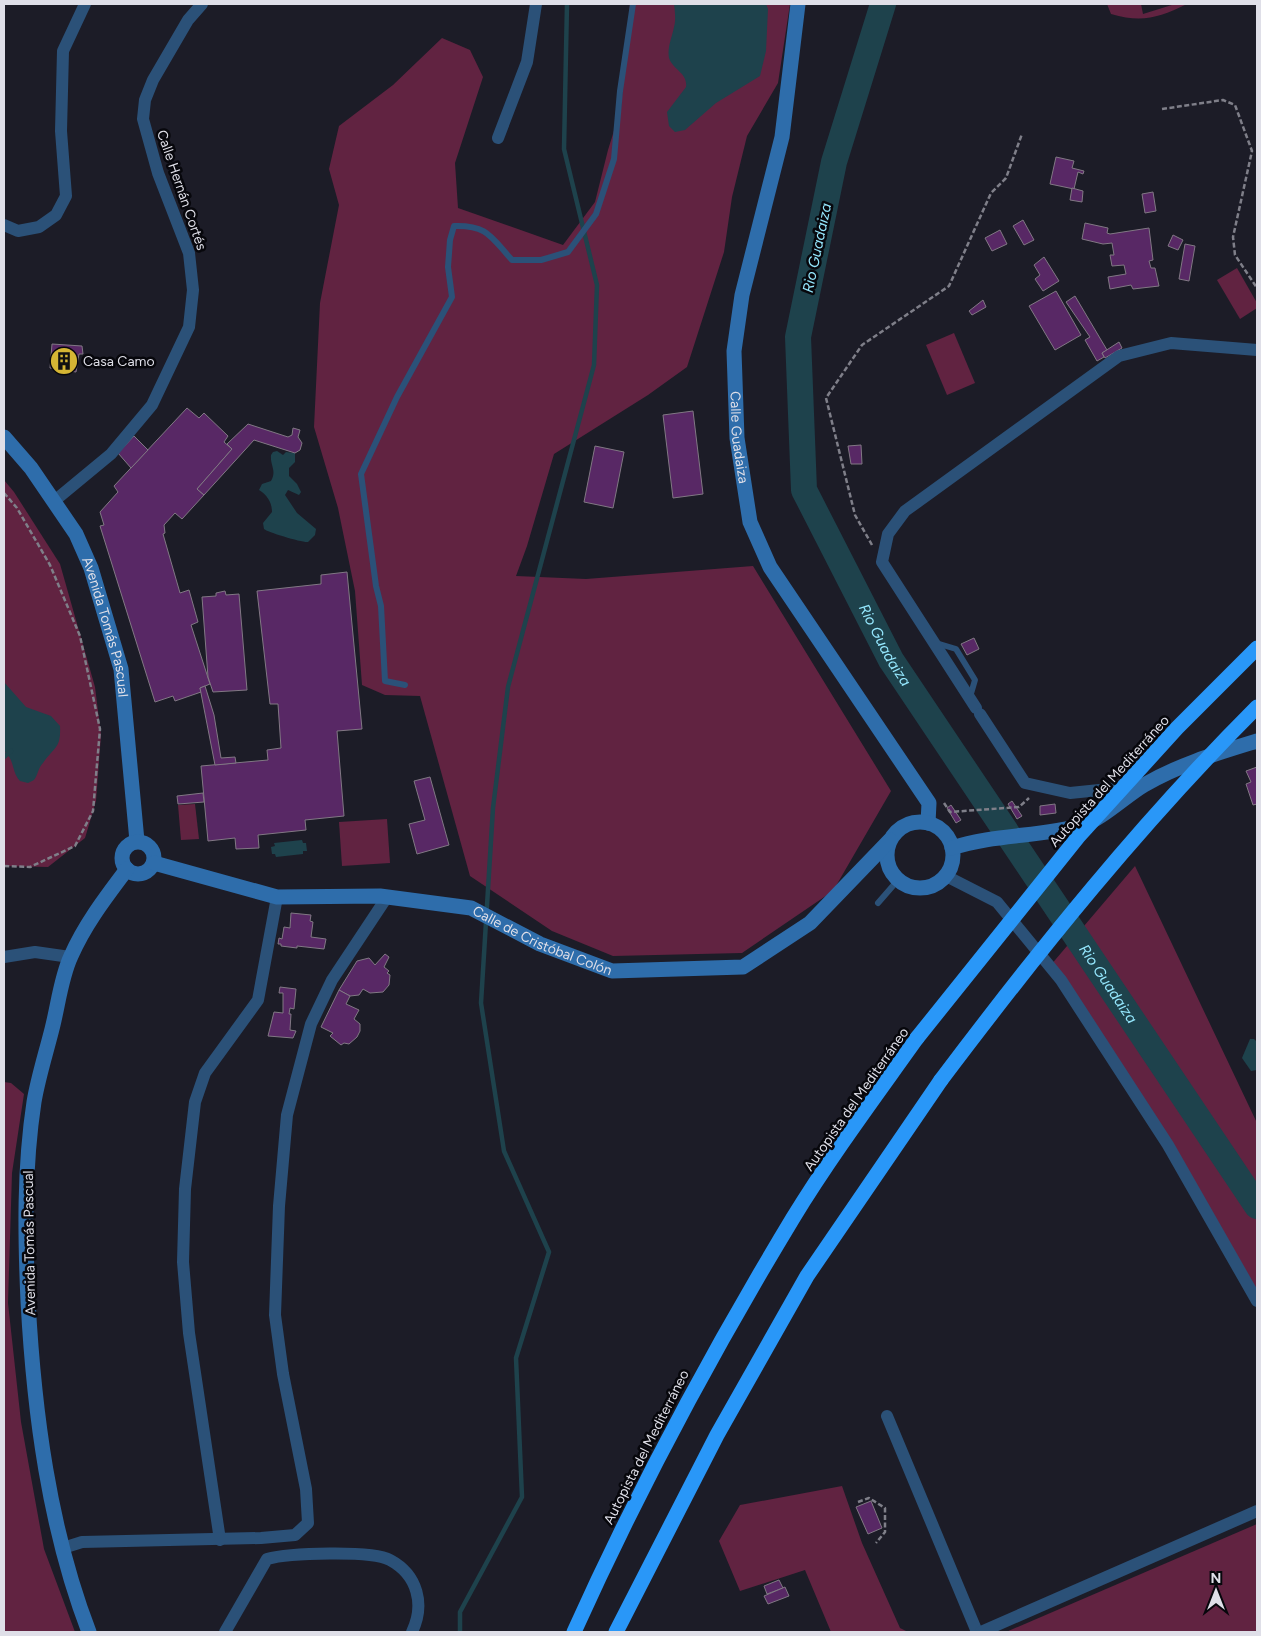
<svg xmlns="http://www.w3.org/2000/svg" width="1261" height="1636" font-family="Figtree,sans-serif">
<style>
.green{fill:#612341}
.water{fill:#1e424c}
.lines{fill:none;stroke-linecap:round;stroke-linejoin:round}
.stream{stroke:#1e424c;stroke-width:4.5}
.river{stroke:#1e424c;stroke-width:26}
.building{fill:#582865;stroke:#817884}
.path{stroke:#7f7f89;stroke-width:2.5;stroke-dasharray:5 2.5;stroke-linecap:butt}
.lane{stroke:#2b5178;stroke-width:6}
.street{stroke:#2b5178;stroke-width:12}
.secondary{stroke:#2e6dab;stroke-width:15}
.highway{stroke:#2997f8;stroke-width:15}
.highway-bridge{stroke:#2997f8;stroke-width:15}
.labels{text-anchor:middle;stroke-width:5;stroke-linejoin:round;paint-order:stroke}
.street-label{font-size:14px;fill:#dfdfe8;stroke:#07070c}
.poi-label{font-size:14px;fill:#dfdfe8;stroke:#07070c;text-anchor:start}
.water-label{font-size:15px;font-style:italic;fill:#95e7fd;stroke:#07070c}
</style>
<rect width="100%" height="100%" fill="#1c1c27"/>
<g class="green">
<path d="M630,4H790L778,83L747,136L732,197L724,252L687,367L648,395L554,454L527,546L516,576L586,579L753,566L891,791L833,891L742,953L613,956L552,931L470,876L420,696L385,695L362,685L355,591L338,508L314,427L320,303L339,205L329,169L339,126L393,85L442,38L470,50L483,77L455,163L458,208L563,245L595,202L608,150L621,108Z"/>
<path d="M1107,4H1141L1143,14L1175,4H1187C1158,18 1142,23 1111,14Z"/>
<path d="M1237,268L1257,303V308L1240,319L1217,280Z"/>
<path d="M954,333L975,383L947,395L926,345Z"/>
<path d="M4,480L14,492L60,564L95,687L101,735L96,801L85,838L48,867L4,866Z"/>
<path d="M195,804L199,839L181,840L178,805Z"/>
<path d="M387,819L390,863L342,866L339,822Z"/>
<path d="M1135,866L1257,1123V1301L1168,1145L1050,966Z"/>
<path d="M4,1082L11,1083L24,1094L12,1173L8,1303L21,1422L44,1549L75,1632H4Z"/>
<path d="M842,1486L862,1543L900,1628L908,1632H831L805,1570L740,1591L719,1541L740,1505Z"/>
<path d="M1257,1524V1632H1006Z"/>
</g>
<g class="water">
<path d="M674,4H766L768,9L766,51L760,76L716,103L685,130L675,132L669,126L667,112L686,87C688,73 673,70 669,58C667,48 672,37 674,27C676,20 675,12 674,4Z"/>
<path d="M277,451L283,455L286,452L295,453V462L289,468V476L297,484L301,492L299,495L288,490L285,495L297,513L316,529L315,535L308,542C303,543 267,532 264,529L263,523L272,512C272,502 267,495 259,490L262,484L271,481C277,470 270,466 271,455L273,452Z"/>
<path d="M4,682L26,707L51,716L60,726C61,749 55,746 43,763C38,768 38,775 34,780L28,783L20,781C11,771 15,760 4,751Z"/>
<path d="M302,840L303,843H306L307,851H303V854L276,857L275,854H272L271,847L275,846L274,843Z"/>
<path d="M1250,1039H1254L1257,1042V1070L1251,1071L1242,1058Z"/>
</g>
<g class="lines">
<g class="stream">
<path d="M4,757L11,751"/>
<path d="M460,1632V1612L522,1497L516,1358L549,1252L504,1151L481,1003L493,808L508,687L594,365L597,285L564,149L567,4"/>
</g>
<path class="river" id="s1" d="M883,4L834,162L798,337L804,490L891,660L1257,1206"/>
</g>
<g class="building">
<path d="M1056,157L1074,161L1072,168L1084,171L1083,174L1078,172L1074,189L1050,184Z"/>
<path d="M1072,188L1083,191L1082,202L1070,200Z"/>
<path d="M1153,192L1156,211L1145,213L1142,194Z"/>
<path d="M1023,220L1034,240L1024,245L1013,226Z"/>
<path d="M1085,223L1108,228L1107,233L1110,234L1149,228L1153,260L1149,261L1151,268H1155L1159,286L1133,289L1131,285L1110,289L1108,277L1126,274L1124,265L1112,266L1110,255H1114L1112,243L1103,244L1082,239Z"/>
<path d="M1000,230L1007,244L992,251L985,238Z"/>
<path d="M1173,235L1183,240L1178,250L1168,246Z"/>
<path d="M1185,244L1195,246L1189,281L1179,279Z"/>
<path d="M1044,257L1059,281L1043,291L1035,279L1040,275L1034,265Z"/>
<path d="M1056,291L1081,335L1055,350L1029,306Z"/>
<path d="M1075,296L1107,350L1102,353L1104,357L1097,361L1085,340L1090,337L1066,302Z"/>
<path d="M983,300L986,307L972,315L969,311Z"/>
<path d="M1119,342L1122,348L1105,358L1102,353Z"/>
<path d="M52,344L82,346L83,354H79L76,372L50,368Z"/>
<path d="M187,408L199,418L204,413L228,436L224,442L232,449L197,489L204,495L182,519L175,513L164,525L165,533L163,534L180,593L189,590L198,622L191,625L210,684L200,688L201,692L175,701L173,696L155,702L100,526L104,525L100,512L118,492L114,486Z"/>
<path d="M693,411L703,494L673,498L663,415Z"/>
<path d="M248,424L288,437L292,435L293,428L300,430L298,437L302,443L300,450L295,453L254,440L204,495L197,489L232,449L227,444Z"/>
<path d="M134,436L148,450L131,468L118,453Z"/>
<path d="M861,445L862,464H851L848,446Z"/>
<path d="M595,446L624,452L613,508L584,502Z"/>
<path d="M347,572L362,729L337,731L344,816L305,820L306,830L258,835L259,848L236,849L235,838L208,841L201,766L268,760L267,750L281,748L278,704H270L257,591L321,584V575Z"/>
<path d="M225,591L226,595L239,594L247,690L213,692L208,677L202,597L216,596V593Z"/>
<path d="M974,638L979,649L967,655L961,644Z"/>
<path d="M205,686L214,715L221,758L235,757L236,763L215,765L200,688Z"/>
<path d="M1257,767V804L1253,805L1246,784L1251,782L1246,771Z"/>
<path d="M430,777L449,845L417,854L409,824L425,820L414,781Z"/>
<path d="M203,793L204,802L178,804L177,796Z"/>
<path d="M1012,801L1022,816L1017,819L1008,804Z"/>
<path d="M1055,804L1056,813L1040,815V806Z"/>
<path d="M951,805L961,820L956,823L947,808Z"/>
<path d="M291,913L311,915L310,921L313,922L311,937L326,939L324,949L297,946V948L281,946V944H278L279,938L282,939L284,927L290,928Z"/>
<path d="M385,954L389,957L384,967L389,971L387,973L390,975L389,985L383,992L370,993L363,989L359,995L350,996L339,990L357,961L369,958L375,965Z"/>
<path d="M280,987L296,989L294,1009L290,1008L289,1014H291L290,1030L296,1031L293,1038L268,1036L274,1012L283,1013V993H279Z"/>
<path d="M339,990L350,996L346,1004L359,1010L354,1019L360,1024V1031L357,1037L349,1044L344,1043L341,1045L330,1036L333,1033L321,1027Z"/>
<path d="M871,1501L882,1528L868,1534L856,1507Z"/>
<path d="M779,1580L783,1588L767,1594L764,1586Z"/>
<path d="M785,1587L789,1596L768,1604L764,1596Z"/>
</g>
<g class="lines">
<g class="path">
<path d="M1162,109L1223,100L1235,105L1252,151L1233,237L1235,255L1257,288"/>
<path d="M4,493L17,508L50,565L80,636L100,729L93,811L75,846L30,867L4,866"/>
<path d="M872,545L855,515L826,398L862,345L949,286L991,193L1006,178L1022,134"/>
<path d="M944,803L950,812L1019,807L1029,798"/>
<path d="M858,1502L869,1498L885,1508V1532L876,1543"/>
</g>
<g class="lane">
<path d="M936,643L956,649L975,680L970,697"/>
<path d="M405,685L385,681L381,606L376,586L361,474L397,397L452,297L448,267L450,240L454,226C488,225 491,237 512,260H541L568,252L596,214L614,159L620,91L633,4"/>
<path d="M878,903L898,880"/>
</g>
<g class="street">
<path d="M498,138L527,62L536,4"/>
<path d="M4,225L18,231L39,227L56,215L66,196L61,131L63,51L85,4"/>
<path d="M53,502L111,454L152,405L189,327L193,290L189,253L158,173L143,119L145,100L153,80L188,20L202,4"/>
<path d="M976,708L882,562L888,534L905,511L1119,356L1171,343L1257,350"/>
<path d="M980,714L1025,783L1070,793L1129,787"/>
<path d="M946,876L997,902L1061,980L1168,1145L1257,1301"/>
<path d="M4,957L35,952L70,957"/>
<path d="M887,1416L977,1632"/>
<path d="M220,1540L189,1333L183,1262L185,1189L195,1102L205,1073L258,1000L277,897"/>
<path d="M63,1548L82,1542L261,1538L295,1535L308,1523L306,1489L283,1374L275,1315L279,1206L287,1115L311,1024L332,980L387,897"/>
<path d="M225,1632L267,1559C288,1553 372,1550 390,1560C418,1575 425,1605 412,1632"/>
<path d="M981,1632L1257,1511"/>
</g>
<g class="secondary">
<path id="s2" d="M798,4L782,137L742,295L734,351L737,438L750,522L770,567L929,803L928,823"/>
<path id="s3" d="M4,437L31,468L76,534L91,568L121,669L137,841"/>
<circle cx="920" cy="855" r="33"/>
<circle cx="138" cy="858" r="16"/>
<path d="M952,848C994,834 1041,837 1083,825C1100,820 1127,795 1144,785C1180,764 1218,753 1257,741"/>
<path id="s4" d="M154,863L277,897L380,896L471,908L540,944L612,971L743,967L810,923L890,840"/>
<path d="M89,1632C49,1528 34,1412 28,1301C25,1235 24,1168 34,1102C38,1078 46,1053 52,1029C58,1006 61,977 71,956C85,924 106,897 127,869"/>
</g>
<g class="highway">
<path d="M574,1632C638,1490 712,1352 793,1218C831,1156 875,1097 917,1038"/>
<path d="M616,1632L717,1435L807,1276L941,1080"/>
</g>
<g class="highway-bridge">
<path d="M917,1038L1078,837L1177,728L1257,648"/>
<path d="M941,1080C1039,950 1141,823 1257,707"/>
</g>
</g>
<defs>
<symbol id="building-disc" viewBox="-11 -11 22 22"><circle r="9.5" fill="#d5b534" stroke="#07070c"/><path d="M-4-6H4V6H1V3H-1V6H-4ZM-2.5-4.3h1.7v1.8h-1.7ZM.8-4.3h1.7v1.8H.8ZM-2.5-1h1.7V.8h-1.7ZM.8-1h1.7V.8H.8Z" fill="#111"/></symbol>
</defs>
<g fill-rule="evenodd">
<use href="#building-disc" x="48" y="345" width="32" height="32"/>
</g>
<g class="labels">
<g class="street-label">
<text transform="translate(182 190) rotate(71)" y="5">Calle Hernán Cortés</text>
<text dy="5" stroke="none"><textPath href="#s2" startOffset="440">Calle Guadaiza</textPath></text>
<text dy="5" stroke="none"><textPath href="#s3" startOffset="219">Avenida Tomás Pascual</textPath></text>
<text transform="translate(1109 781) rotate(-48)" y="5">Autopista del Mediterráneo</text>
<text dy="5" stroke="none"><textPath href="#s4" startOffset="401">Calle de Cristóbal Colón</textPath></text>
<text transform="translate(856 1099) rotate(-55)" y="5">Autopista del Mediterráneo</text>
<text transform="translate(29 1243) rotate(-91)" y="5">Avenida Tomás Pascual</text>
<text transform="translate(646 1447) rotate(-63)" y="5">Autopista del Mediterráneo</text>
</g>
<g class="poi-label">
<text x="83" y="366">Casa Camo</text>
</g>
<g class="water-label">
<text transform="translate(817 248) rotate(-78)" y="5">Rio Guadaiza</text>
<text dy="5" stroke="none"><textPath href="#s1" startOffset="672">Rio Guadaiza</textPath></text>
<text dy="5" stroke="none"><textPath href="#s1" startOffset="1078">Rio Guadaiza</textPath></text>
</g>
</g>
<rect width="1261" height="1636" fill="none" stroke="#dfdfe8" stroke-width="10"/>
<g transform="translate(1216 1591)" stroke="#07070c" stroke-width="4" paint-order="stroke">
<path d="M0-4L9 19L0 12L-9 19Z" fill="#dfdfe8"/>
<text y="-8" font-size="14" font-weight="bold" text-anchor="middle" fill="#dfdfe8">N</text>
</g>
</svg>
